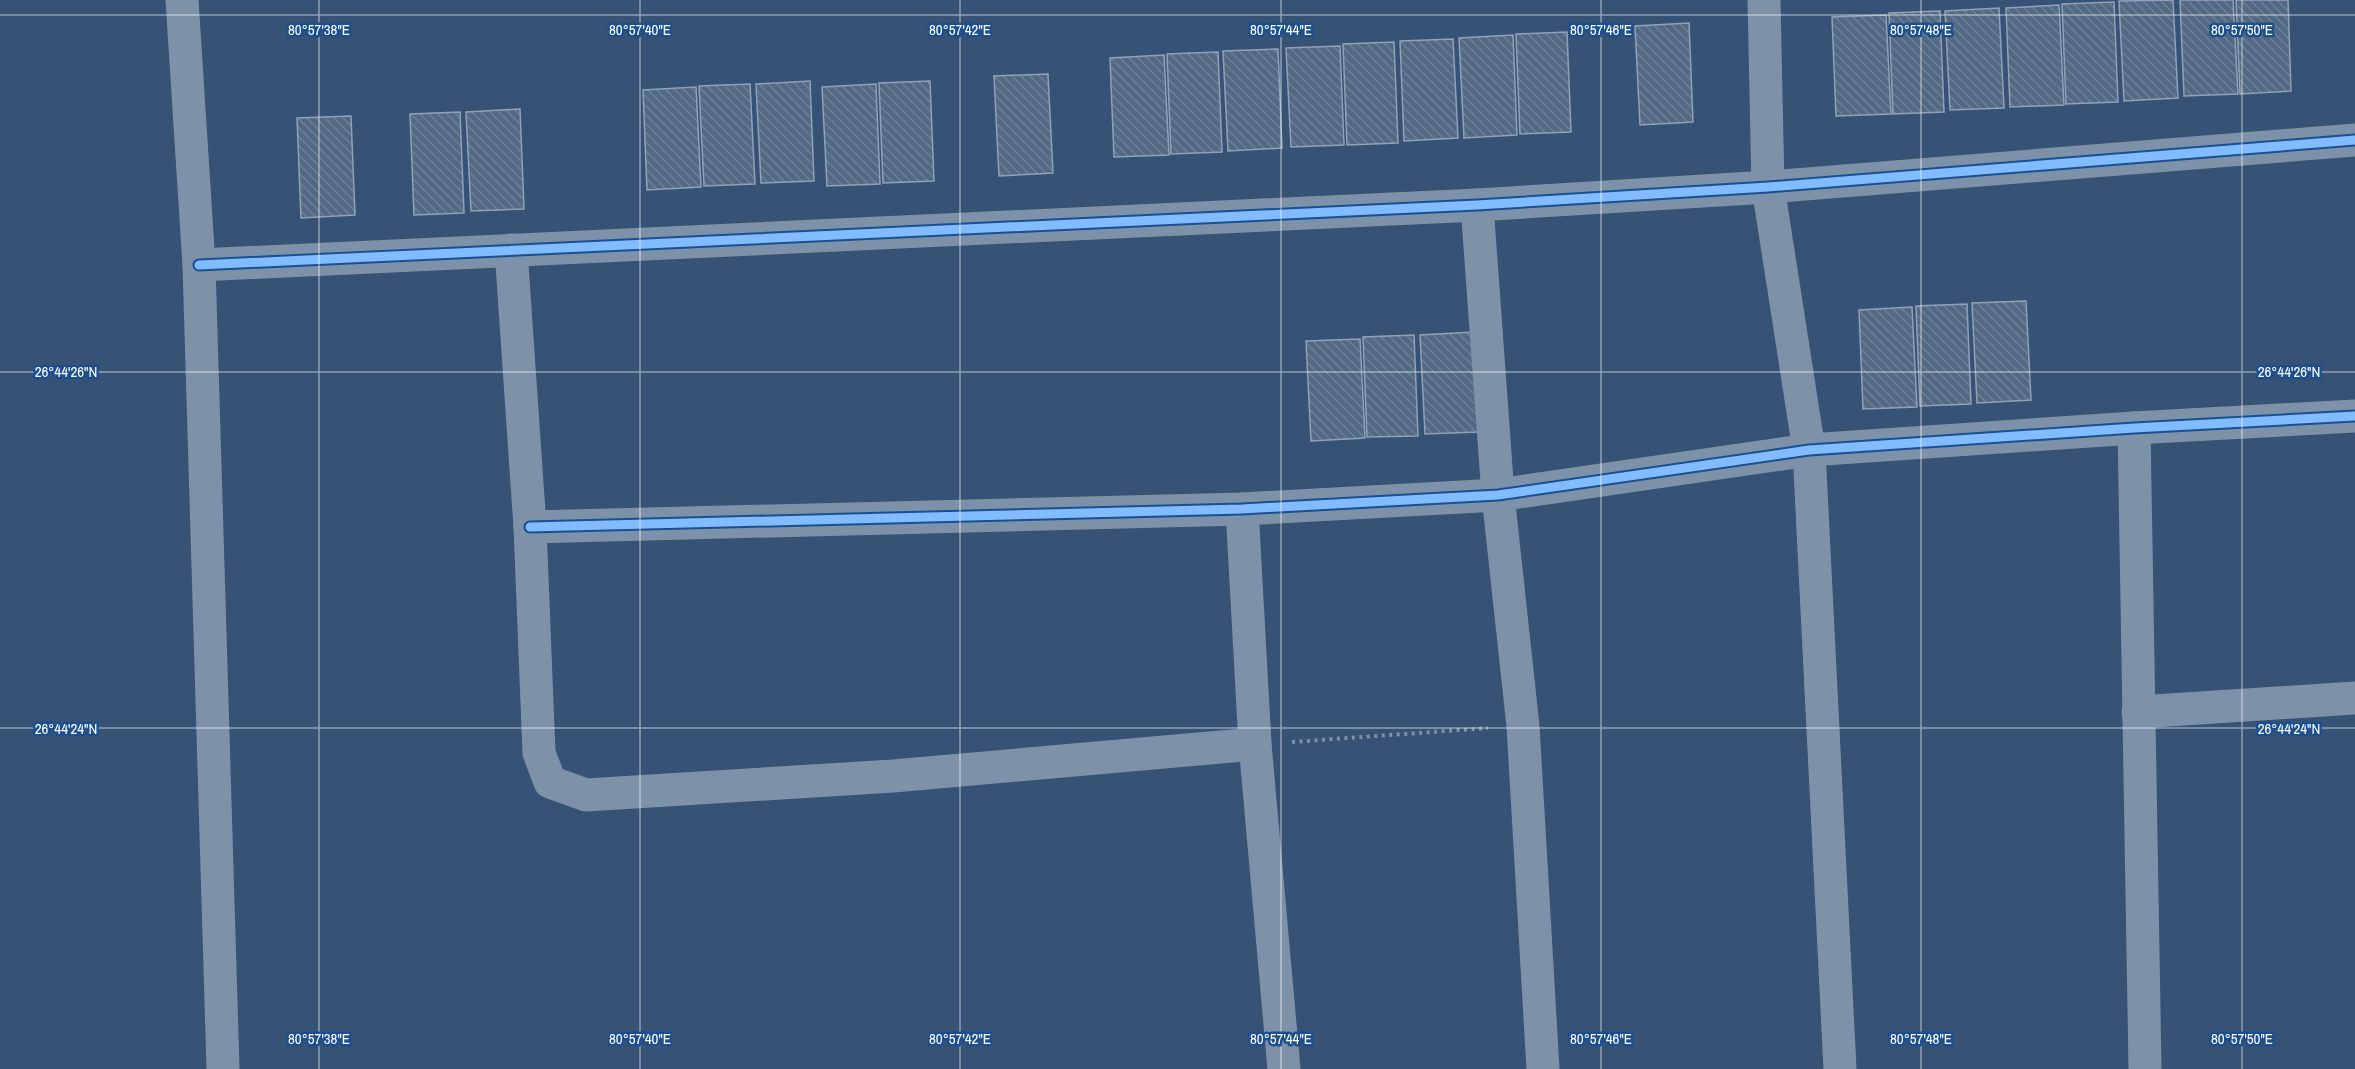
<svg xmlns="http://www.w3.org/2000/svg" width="2355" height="1069" font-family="'Archivo Narrow',sans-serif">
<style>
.building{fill:url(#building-back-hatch);stroke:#92a2b6;stroke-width:1.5}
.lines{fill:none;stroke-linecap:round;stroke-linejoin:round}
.path{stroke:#7d92a8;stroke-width:4;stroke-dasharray:3 4.5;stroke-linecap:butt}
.minor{stroke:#7d92a8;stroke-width:33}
.cycleway-casing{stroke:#1b4f8f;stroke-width:13}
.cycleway{stroke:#80bcff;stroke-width:9}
.ticks{fill:none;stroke:#fff;stroke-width:1.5;stroke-opacity:0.45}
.ticks-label{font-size:15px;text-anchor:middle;fill:#fff;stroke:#1b4f8f;stroke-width:5;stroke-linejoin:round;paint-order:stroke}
</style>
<defs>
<pattern id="building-back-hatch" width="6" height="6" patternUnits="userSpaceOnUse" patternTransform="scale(1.5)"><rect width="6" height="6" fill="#526984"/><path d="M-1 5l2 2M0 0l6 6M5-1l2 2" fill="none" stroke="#6c8096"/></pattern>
</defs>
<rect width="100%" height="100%" fill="#365274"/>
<g class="building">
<path d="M2173,0L2178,98L2124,101L2119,1Z"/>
<path d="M2180,0H2233L2238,94L2184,96Z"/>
<path d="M2236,0H2288L2291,91L2240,94Z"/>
<path d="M2114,2L2118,102L2066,104L2062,4Z"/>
<path d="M2059,5L2064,105L2010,107L2006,8Z"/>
<path d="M1999,8L2004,108L1950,110L1945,11Z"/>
<path d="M1940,11L1944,112L1893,114L1889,13Z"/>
<path d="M1886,15L1891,114L1836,116L1832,17Z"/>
<path d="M1689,23L1693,122L1640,125L1635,26Z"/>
<path d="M1567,32L1571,132L1520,134L1516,34Z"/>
<path d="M1513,35L1517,135L1464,138L1459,38Z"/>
<path d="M1453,39L1458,138L1404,141L1400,41Z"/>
<path d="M1394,42L1398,143L1347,145L1343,44Z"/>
<path d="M1340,46L1344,145L1291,147L1286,48Z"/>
<path d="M1278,49L1282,148L1228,151L1223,51Z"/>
<path d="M1218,52L1222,152L1171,154L1167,54Z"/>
<path d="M1164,55L1169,155L1114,157L1110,58Z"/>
<path d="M1048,74L1053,173L999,176L994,76Z"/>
<path d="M810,81L814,181L761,183L756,84Z"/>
<path d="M930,81L934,181L883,183L879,83Z"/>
<path d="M750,84L755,184L704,186L699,86Z"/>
<path d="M876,84L880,184L827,186L822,87Z"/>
<path d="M696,87L701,187L647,190L643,90Z"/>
<path d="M520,109L524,209L471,211L466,112Z"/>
<path d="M460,112L464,213L414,215L410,114Z"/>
<path d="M351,116L355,215L301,218L297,118Z"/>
<path d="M2026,301L2031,400L1977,403L1972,303Z"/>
<path d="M1967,304L1971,404L1920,406L1916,306Z"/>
<path d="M1912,307L1917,407L1863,409L1859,310Z"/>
<path d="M1474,332L1478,432L1425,434L1420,335Z"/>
<path d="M1414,335L1418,436L1367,437L1363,337Z"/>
<path d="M1360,339L1365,438L1311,441L1306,341Z"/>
</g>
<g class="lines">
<path class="path" d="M1292,742L1488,728"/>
<g class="minor">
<path d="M182,0L199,265L223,1069"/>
<path d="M1764,0L1768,187L1809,450L1840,1069"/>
<path d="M1477,205L1498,495L1523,726L1543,1069"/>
<path d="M511,250L530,527L539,753L550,782L586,795L893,776L1255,744"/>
<path d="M199,265L1477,205L1768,187L2355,140"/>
<path d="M2134,428L2145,1069"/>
<path d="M1242,509L1255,744L1284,1069"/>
<path d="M530,527L1242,509L1498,495L1809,450L2134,428L2355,416"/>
<path d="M2138,712L2355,698"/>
</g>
<defs>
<g id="cycleway">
<path d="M199,265L1477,205L1768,187L2355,140"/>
<path d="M530,527L1242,509L1498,495L1809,450L2134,428L2355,416"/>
</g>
</defs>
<use href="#cycleway" class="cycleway-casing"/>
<use href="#cycleway" class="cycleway"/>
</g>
<path class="ticks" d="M319,0V1069M640,0V1069M960,0V1069M1281,0V1069M1601,0V1069M1921,0V1069M2242,0V1069M0,15H2355M0,372H2355M0,728H2355"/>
<g class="ticks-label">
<text x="319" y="35">80°57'38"E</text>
<text x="640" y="35">80°57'40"E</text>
<text x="960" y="35">80°57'42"E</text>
<text x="1281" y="35">80°57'44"E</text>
<text x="1601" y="35">80°57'46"E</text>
<text x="1921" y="35">80°57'48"E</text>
<text x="2242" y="35">80°57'50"E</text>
<text x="66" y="377">26°44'26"N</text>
<text x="2289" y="377">26°44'26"N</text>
<text x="66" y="734">26°44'24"N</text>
<text x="2289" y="734">26°44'24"N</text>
<text x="319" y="1044">80°57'38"E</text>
<text x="640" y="1044">80°57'40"E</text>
<text x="960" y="1044">80°57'42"E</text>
<text x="1281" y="1044">80°57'44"E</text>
<text x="1601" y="1044">80°57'46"E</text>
<text x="1921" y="1044">80°57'48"E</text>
<text x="2242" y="1044">80°57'50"E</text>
</g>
</svg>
